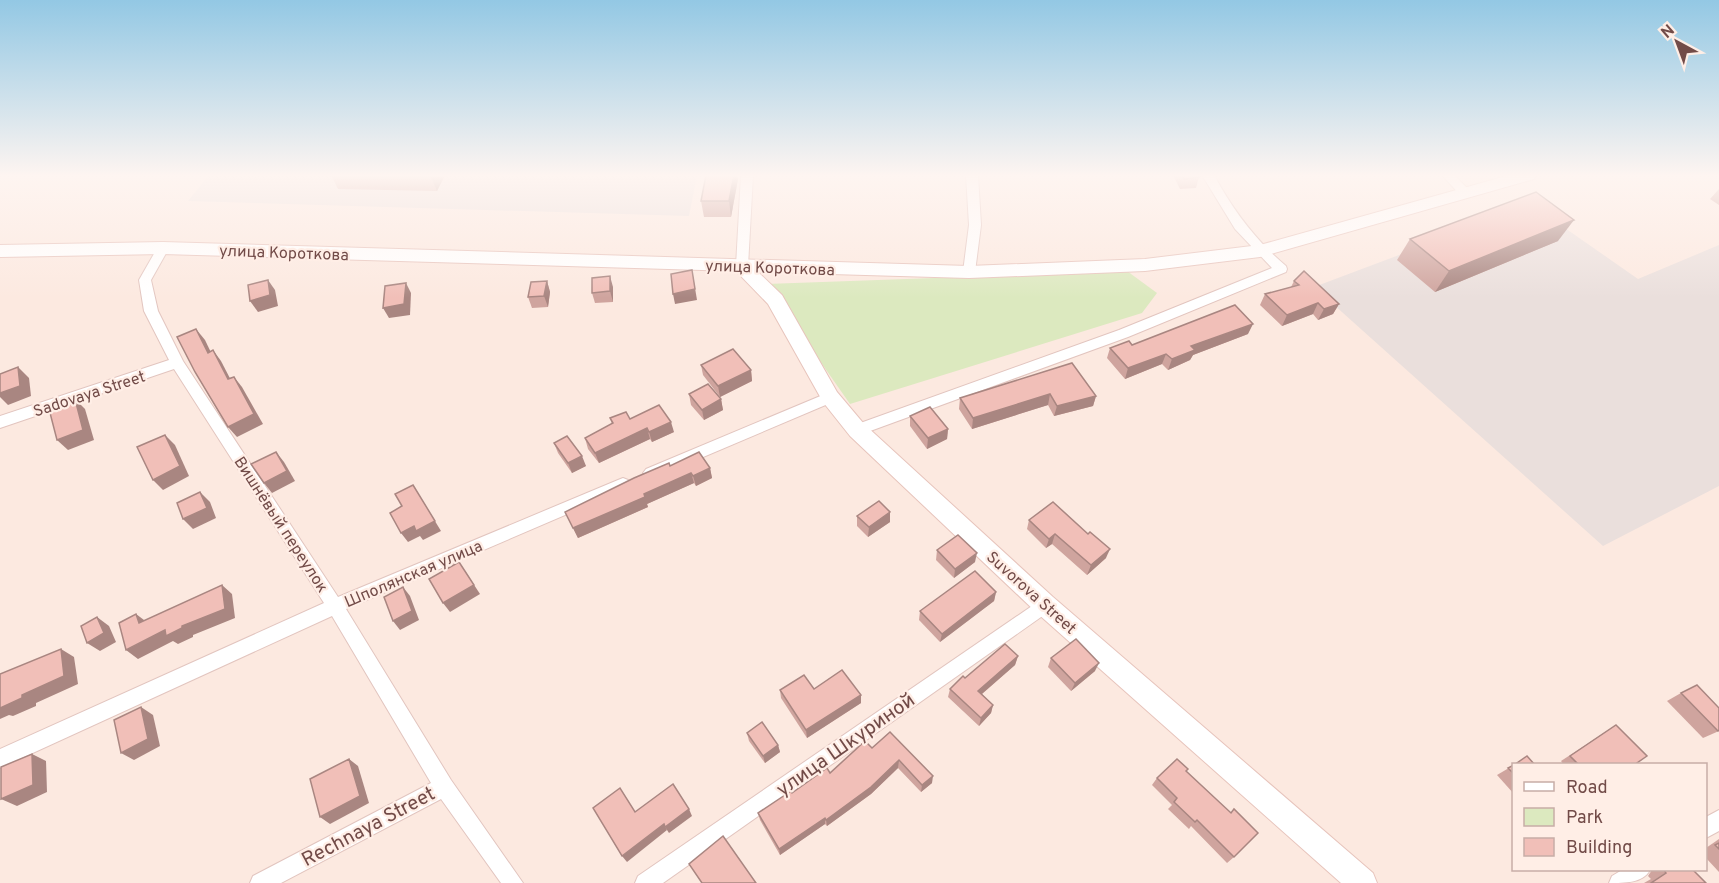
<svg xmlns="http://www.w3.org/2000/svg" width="1719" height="883" font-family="Overpass,sans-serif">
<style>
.industrial{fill:#eadfdc}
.green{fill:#dce9bf}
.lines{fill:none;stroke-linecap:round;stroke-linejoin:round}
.street-casing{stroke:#e2c5bf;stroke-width:2}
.secondary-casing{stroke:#e7c4bc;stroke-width:2}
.street{fill:#fff;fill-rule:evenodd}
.secondary{fill:#fff;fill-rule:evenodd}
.wall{fill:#cfa49e}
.shaded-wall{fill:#a98681}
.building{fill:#f1bfb8;stroke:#a98681;stroke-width:1.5}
.labels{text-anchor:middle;stroke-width:4.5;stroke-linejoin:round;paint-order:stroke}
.street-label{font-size:16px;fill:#724b48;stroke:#ffeee6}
.near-street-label{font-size:20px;fill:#724b48;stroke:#ffeee6}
</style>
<rect width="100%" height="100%" fill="#fce9e0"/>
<g class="industrial">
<path d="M209,175H697L689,216L188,201Z"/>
<path d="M1532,205L1638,279L1719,245V486L1603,546L1314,287Z"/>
</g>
<path class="green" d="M1127,271L1157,293L1142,313L850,404L766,284Z"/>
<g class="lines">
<defs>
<g id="street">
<path d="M741,175H753L748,266L742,270L736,266Z"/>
<path d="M966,175H978L981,225L975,272L969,276L963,272L969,225Z"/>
<path d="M1202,175H1214C1233,210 1255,240 1286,266L1287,269L1286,272L1128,337L862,434H852L850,430L852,426L1119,330L1272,268L1235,229Z"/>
<path d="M1442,175H1454L1470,191V197H1462Z"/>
<path d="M163,244L169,248L151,280L158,311L183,361L338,597L618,480L623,478L628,480L631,484L628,488L346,609L451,780L523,883H501L441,799L281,883H250L253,876L431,783L332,616L0,768V749L324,603L174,369L0,428V416L169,360L144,311L139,280L159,245Z"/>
<path d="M830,392L835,393L837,397L835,401L656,477L651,479L646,477L643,473L646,469Z"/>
<path d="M1045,597L1051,600L1054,605L1051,610L663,883H635L638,876Z"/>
<path d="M1719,810V831L1706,838V817Z"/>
<path d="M1622,870H1650C1643,883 1625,883 1609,883L1612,876Z"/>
</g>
<path id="secondary" d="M1510,175H1536L1534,179L1260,257L1145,271L969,278L758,272L782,295L837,392L864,424L1053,597L1373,873L1377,883H1341L1037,613L850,436L823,402L768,304L736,271L163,254L0,257V245L163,242L969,266L1145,259L1260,245Z"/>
</defs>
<use href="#street" class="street-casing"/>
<use href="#secondary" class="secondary-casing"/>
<use href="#street" class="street"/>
<use href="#secondary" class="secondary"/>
</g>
<g class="wall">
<path d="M331,175H445L437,191L338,189Z"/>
<path d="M706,175H737L738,179L731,217H704L701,201Z"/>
<path d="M1173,175H1198L1199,177L1196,188L1180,189Z"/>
<path d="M1719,189V205L1710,199Z"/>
<path d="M1410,239L1558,241L1435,292L1397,260Z"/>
<path d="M547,281L550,292L548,307L532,308L528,297Z"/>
<path d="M1294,281L1339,304L1333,314L1318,320L1313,314L1282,326L1260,305L1265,294L1291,287Z"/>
<path d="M613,287V302L595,303L592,293Z"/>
<path d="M1248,334L1193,355L1190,360L1168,370L1162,364L1125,379L1107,358L1110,348L1132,345Z"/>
<path d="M1072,363L1096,396L1093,406L1054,416L1048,405L972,429L959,409L960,398Z"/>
<path d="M701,365L751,370L752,381L720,397L703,375Z"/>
<path d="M689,394L721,399L723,410L704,420L691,405Z"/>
<path d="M910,416L948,429L947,439L927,449L910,426Z"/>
<path d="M610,418L630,419L674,432L652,442L650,439L599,463L588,449L585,438L612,424Z"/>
<path d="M554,443L586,466L572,473L558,453Z"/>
<path d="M710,468L712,478L696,486L694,483L647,504L648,507L578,538L565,512Z"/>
<path d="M857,516L890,522L868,537L857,526Z"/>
<path d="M1029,520L1106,558L1087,575L1052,544L1046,548L1027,529Z"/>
<path d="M937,550L975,562L954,578L936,560Z"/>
<path d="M996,592L994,601L940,642L919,620L920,611Z"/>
<path d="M1018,656L1015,665L982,694L993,705L991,713L979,726L948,697L950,689L965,678Z"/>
<path d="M1051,658L1095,671L1071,691L1048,667Z"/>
<path d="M814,689L861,703L807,738L781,698L780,690Z"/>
<path d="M1681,693L1719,731L1703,738L1667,701Z"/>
<path d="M1616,725L1634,765H1564L1561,761Z"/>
<path d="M890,732L932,783L921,792L898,768L871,794L827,826L825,824L780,855L760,820L758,813L830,773L872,748Z"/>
<path d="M747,733L778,745L780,752L765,763L749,741Z"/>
<path d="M1514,765V794L1497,775Z"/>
<path d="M1186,772L1234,857L1227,863L1191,826L1189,829L1168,809L1172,805L1152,785L1157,778Z"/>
<path d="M1719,839V872L1706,858V848Z"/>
<path d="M1652,870H1693L1706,883H1644L1651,879L1648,876Z"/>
</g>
<g class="shaded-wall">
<path d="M430,175H445L437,191Z"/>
<path d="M734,175H737L738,179L731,217L729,201Z"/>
<path d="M1574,220L1558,241L1435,292L1449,271Z"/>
<path d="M692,270L697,300L675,304L673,294Z"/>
<path d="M610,276L613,287V302L610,291Z"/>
<path d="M268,280L275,290L278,306L258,312L250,301Z"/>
<path d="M547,281L550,292L548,307L544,296Z"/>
<path d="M406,283L411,293L410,315L389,318L383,308Z"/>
<path d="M1318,303L1313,314L1282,326L1287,315Z"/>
<path d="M1339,304L1333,314L1318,320L1324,309Z"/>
<path d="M1253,324L1248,334L1193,355L1190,360L1168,370L1172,359L1191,346Z"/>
<path d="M196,329L205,340L216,363L208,353Z"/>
<path d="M213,350L221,361L236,390L228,379Z"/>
<path d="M1166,354L1162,364L1125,379L1128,368Z"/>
<path d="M18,367L29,378L31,396L8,405L0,397V393Z"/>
<path d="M751,370L752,381L720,397L718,386Z"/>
<path d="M234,377L242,387L263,424L237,437L228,427Z"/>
<path d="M1050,394L1048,405L972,429L973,418Z"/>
<path d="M1096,396L1093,406L1054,416L1057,406Z"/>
<path d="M75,399L85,409L94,440L68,450L57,440Z"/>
<path d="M721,399L723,410L704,420L702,410Z"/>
<path d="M671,422L674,432L652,442L649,432Z"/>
<path d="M647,428L650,439L599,463L595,453Z"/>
<path d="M948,429L947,439L927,449L928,438Z"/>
<path d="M165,435L175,445L189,476L163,490L153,480Z"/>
<path d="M276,452L284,462L295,481L272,493L264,483Z"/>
<path d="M582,456L586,466L572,473L568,463Z"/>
<path d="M710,468L712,478L696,486L693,476Z"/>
<path d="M691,473L694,483L647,504L648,507L578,538L573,528L644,494Z"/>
<path d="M413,485L441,531L423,540L420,536L408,542L401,533Z"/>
<path d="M200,492L210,502L216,518L193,529L183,519Z"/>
<path d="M890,512V522L868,537L869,527Z"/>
<path d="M1055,534L1052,544L1046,548L1049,539Z"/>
<path d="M1110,549L1106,558L1087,575L1091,565Z"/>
<path d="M977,553L975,562L954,578L955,569Z"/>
<path d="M459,562L480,594L450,612L443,603Z"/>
<path d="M222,585L232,594L235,618L193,635V637L178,644L173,641L138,659L126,650L165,630L182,626Z"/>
<path d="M403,587L410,596L419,620L400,630L393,621Z"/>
<path d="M996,592L994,601L940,642L942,634Z"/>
<path d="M136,614L148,623H139Z"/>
<path d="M97,617L109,626L116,642L100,651L87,643Z"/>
<path d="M61,649L74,657L78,684L36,703V706L13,716L9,715L0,719V706Z"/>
<path d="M1018,656L1015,665L976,699L978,691Z"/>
<path d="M1099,663L1095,671L1071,691L1075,683Z"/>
<path d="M861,695V703L807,738L806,730Z"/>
<path d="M993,705L991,713L979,726L981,718Z"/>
<path d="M141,707L153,715L160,746L134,760L121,753Z"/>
<path d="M778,745L780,752L765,763L763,756Z"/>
<path d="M32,754L46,761L47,792L17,806L1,799Z"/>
<path d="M349,759L358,766L369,803L330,824L320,817Z"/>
<path d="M899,760L898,768L871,794L827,826L826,820Z"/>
<path d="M933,776L932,783L921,792L922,785Z"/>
<path d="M689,809L692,816L669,833L665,827Z"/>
<path d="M825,818V824L780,855L779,849Z"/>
<path d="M664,824L667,830L627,862L622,856Z"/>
</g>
<g class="building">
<path d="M706,175H734L729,201H701Z"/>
<path d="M1182,175H1198L1199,177L1184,179Z"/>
<path d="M1536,192L1574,220L1449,271L1410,239Z"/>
<path d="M692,270L695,289L673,294L671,274Z"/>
<path d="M1304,271L1339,304L1324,309L1318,303L1287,315L1265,294L1299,285L1294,281Z"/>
<path d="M610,276V291L592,293V278Z"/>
<path d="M268,280L270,295L250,301L248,285Z"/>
<path d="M547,281L544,296L528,297L531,282Z"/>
<path d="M406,283L404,304L383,308L385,286Z"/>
<path d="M1235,305L1253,324L1191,346L1195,350L1172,359L1166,354L1128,368L1110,348L1129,341L1132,345Z"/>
<path d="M196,329L208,353L213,350L228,379L234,377L254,414L228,427L195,372L177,337Z"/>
<path d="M733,349L751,370L718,386L701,365Z"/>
<path d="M1072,363L1096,396L1057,406L1050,394L973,418L960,398Z"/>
<path d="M18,367L20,386L0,393V374Z"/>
<path d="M708,384L721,399L702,410L689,394Z"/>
<path d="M75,399L83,430L57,440L49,409Z"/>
<path d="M659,405L671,422L649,432L647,428L595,453L585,438L613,423L610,418L626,412L630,419Z"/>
<path d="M930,407L948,429L928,438L910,416Z"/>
<path d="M165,435L180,466L153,480L137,447Z"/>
<path d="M567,436L582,456L568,463L554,443Z"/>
<path d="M276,452L287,471L264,483L251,464Z"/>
<path d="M699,452L710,468L693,476L691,473L644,494L645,497L573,528L565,512L634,478L669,463L670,466Z"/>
<path d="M413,485L435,521L416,531L414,526L401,533L390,513L402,506L395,494Z"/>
<path d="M200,492L207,508L183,519L177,503Z"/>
<path d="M879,501L890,512L869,527L857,516Z"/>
<path d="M1053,502L1088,534L1090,532L1110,549L1091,565L1055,534L1049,539L1029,520Z"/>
<path d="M958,535L977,553L955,569L937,550Z"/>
<path d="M459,562L474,585L443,603L429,579Z"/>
<path d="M975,571L996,592L942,634L920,611Z"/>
<path d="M222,585L225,609L182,626V628L166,636L165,630L126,650L119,623L136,614L139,623Z"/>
<path d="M403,587L412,611L393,621L384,597Z"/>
<path d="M97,617L104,633L87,643L81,626Z"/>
<path d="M1076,639L1099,663L1075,683L1051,658Z"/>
<path d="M1005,644L1018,656L978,691L993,705L981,718L950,689L963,676L965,678Z"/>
<path d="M61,649L64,676L22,695V698L0,708V674Z"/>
<path d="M842,670L861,695L806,730L780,690L804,675L814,689Z"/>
<path d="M1697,685L1719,708V730L1718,731L1681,693Z"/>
<path d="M141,707L148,739L121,753L114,720Z"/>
<path d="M762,722L778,745L763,756L747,733Z"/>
<path d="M1616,725L1647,756L1634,765H1579L1570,756Z"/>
<path d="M890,732L933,776L922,785L899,760L871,787L826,820L825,818L779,849L758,813L791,791L792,793L827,768L830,773L865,741L872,748Z"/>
<path d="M32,754L33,785L1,799V767Z"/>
<path d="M1527,756L1535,765H1514Z"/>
<path d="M349,759L360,796L320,817L310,779Z"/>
<path d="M1177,759L1188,769L1186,771L1231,813L1234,809L1258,833L1234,857L1197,820L1195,822L1174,802L1177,798L1157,778Z"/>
<path d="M1514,765V774L1508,768Z"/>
<path d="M673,784L689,809L665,827L664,824L622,856L593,808L620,788L635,812Z"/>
<path d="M723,836L756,883H702L689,864Z"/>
<path d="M1719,843V849L1715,845Z"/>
<path d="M1664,870H1693L1706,883H1651L1666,873Z"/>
</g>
<linearGradient id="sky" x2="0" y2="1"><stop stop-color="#93c8e4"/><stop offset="0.59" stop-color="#fef5f1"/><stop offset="1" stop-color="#fef5f1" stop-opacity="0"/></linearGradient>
<rect width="1719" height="298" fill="url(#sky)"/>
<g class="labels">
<g class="street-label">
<text transform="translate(284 252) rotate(2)" y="6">улица Короткова</text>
<text transform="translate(770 267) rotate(2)" y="6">улица Короткова</text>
<text transform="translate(89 393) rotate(-18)" y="6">Sadovaya Street</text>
<text transform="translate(282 524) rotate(57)" y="6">Вишнёвый переулок</text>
<text transform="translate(413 573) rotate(-23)" y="6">Шполянская улица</text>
<text transform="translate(1032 592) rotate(42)" y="6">Suvorova Street</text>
</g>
<g class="near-street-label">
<text transform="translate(845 744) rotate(-35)" y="7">улица Шкуриной</text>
<text transform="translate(368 826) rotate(-28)" y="7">Rechnaya Street</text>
</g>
</g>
<rect x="1512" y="763" width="195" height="108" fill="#ffeee6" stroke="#c7ada7" stroke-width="1.5"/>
<rect x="1524" y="782" width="30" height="9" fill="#ffffff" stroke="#c7ada7" stroke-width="1.5"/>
<text x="1566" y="793" font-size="18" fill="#724b48">Road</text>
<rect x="1524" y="808" width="30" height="18" fill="#dce9bf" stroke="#c7ada7" stroke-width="1.5"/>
<text x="1566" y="823" font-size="18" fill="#724b48">Park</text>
<rect x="1524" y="838" width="30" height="18" fill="#f1bfb8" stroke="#c7ada7" stroke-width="1.5"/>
<text x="1566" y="853" font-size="18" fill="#724b48">Building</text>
<g transform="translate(1677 42) rotate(319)" stroke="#ffeee6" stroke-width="4.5" paint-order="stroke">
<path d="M0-4.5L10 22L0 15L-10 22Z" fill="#724b48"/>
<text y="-9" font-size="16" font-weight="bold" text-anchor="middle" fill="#724b48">N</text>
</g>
</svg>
